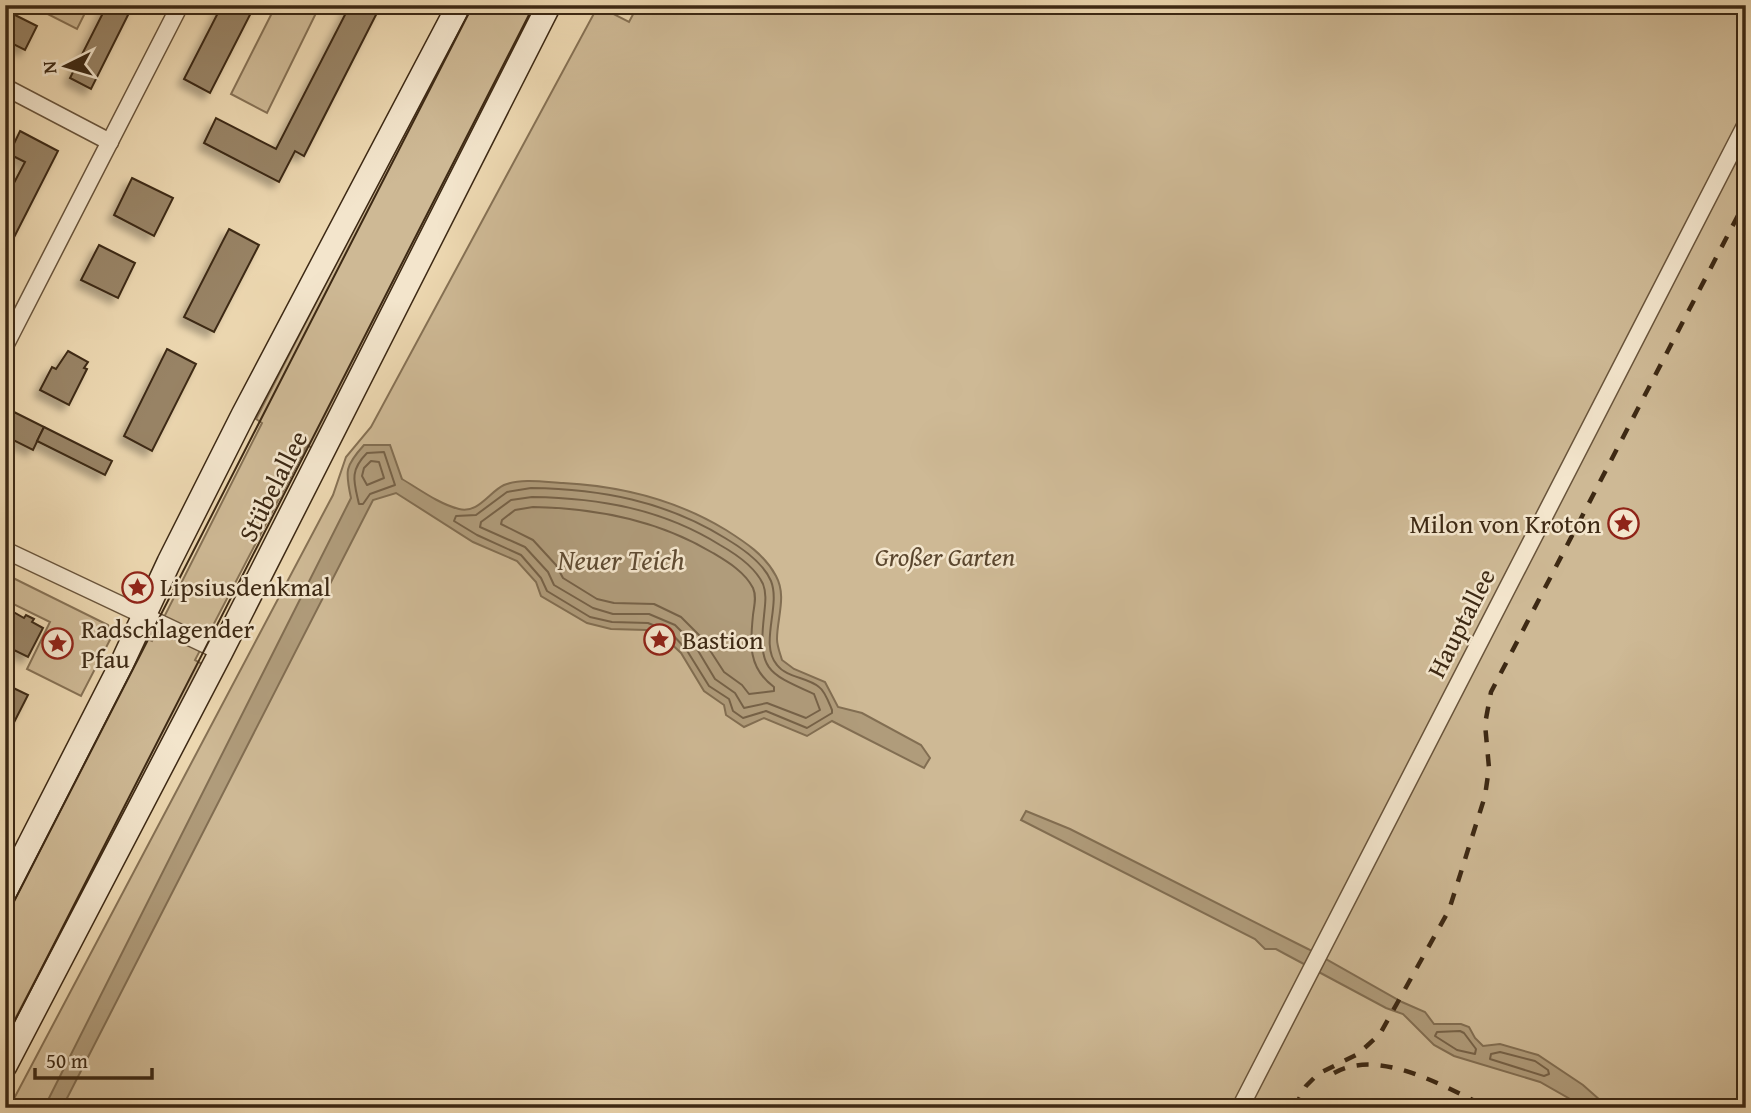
<svg xmlns="http://www.w3.org/2000/svg" width="1751" height="1113" font-family="'Gentium Book Plus',serif">
<style>
.green{fill:#ceb995;stroke:#867154;stroke-width:2}
.water{fill:#b09c7b;stroke:#826e52;stroke-width:2}
.lines{fill:none;stroke-linecap:round;stroke-linejoin:round}
.shore{stroke:#766248;stroke-width:2}
.building{fill:#988365;stroke:#3d2914;stroke-width:2;filter:url(#shadow)}
.street-casing{stroke:#69543b;stroke-width:19}
.secondary-casing{stroke:#3d2914;stroke-width:26}
.street{stroke:#f3e5cc;stroke-width:16}
.secondary{stroke:#f3e5cc;stroke-width:23}
.tram{stroke:#3d2914;stroke-width:2}
.rail{stroke:#3d2914;stroke-width:4.5;stroke-dasharray:12 12;stroke-linecap:butt}
.labels{text-anchor:middle;stroke-width:5;stroke-linejoin:round;paint-order:stroke}
.street-label{font-size:26px;fill:#3d2914;stroke:#f3e5cc}
.poi-label{font-size:26px;fill:#3d2914;stroke:#f3e5cc;text-anchor:start}
.park-label{font-size:26px;font-style:italic;fill:#5a462e;stroke:#f3e5cc}
.water-label{font-size:28px;font-style:italic;fill:#604c33;stroke:#f3e5cc}
</style>
<defs>
<filter id="shadow"><feDropShadow dx="-6" dy="6" stdDeviation="3.5" flood-color="#0004"/></filter>
</defs>
<rect width="100%" height="100%" fill="#ecd7b0"/>
<filter id="stains"><feTurbulence type="fractalNoise" baseFrequency=".00286" numOctaves="4"/><feColorMatrix values="0 0 0 0 .2 0 0 0 0 .09 0 0 0 0 .02 0 0 0 .5 -.17"/></filter>
<radialGradient id="worn" r=".72"><stop offset=".6" stop-color="#630" stop-opacity="0"/><stop offset="1" stop-color="#630" stop-opacity=".3"/></radialGradient>
<g class="green">
<path d="M30,5H89L77,29Z"/>
<path d="M276,5H320L267,113L231,94Z"/>
<path d="M469,5H540L312,448L307,445L306,447L195,660L202,664L5,1038V908L145,638L152,641L262,423L256,419Z"/>
<path d="M638,5H1746V1108H9L333,495L346,457L371,427L598,6L629,22Z"/>
<path d="M5,574L108,625L112,636L81,696L27,669L50,622L5,600Z"/>
</g>
<g class="water">
<path d="M364,445H390L402,479C419,489 439,504 459,509C478,514 489,492 504,485C522,478 545,482 563,483C621,486 675,499 726,530C745,542 765,555 776,576C787,596 777,618 777,639C777,646 780,653 782,660L794,669L825,682L838,707L862,713L921,745L930,758L924,768L832,721L807,736L764,718L744,727L726,715L724,705L704,691L681,653L665,638L647,630L611,629L587,623L541,596L536,582L517,561L473,542L396,493L373,500L62,1108H44L351,498C345,471 345,466 364,445Z"/>
<path d="M1026,811L1070,829L1308,949L1402,1002L1425,1012L1434,1024H1461L1469,1027L1475,1038L1483,1046L1500,1044L1538,1055L1583,1085L1609,1108H1586L1540,1082L1454,1056L1434,1045L1403,1014L1386,1008L1287,955L1276,949H1265L1255,939L1021,820Z"/>
</g>
<g class="lines">
<g class="shore">
<path d="M384,452L395,485L370,494L363,504H359C354,482 349,471 367,453Z"/>
<path d="M371,461L379,462L384,478L367,485L362,476L364,468Z"/>
<path d="M531,488C601,489 665,501 725,538C742,548 763,562 771,581C781,606 759,644 777,665C787,678 807,677 819,687C825,691 829,703 832,710V713L807,728L766,711L743,718L733,711L729,699L709,686L686,649L670,632L648,623L612,622L590,617L547,591L541,578L521,555L477,535L454,521L456,516L476,515L507,492Z"/>
<path d="M532,497C600,498 662,509 720,545C736,554 755,567 763,584C767,594 765,605 764,616C758,670 767,673 814,694L820,710L806,718L767,703L744,708L735,693L715,679L694,644L675,625L649,614H613L593,608L554,585L548,572L525,547L480,527L481,522L511,500Z"/>
<path d="M533,507C596,508 658,520 713,553C728,562 745,572 753,588C757,597 754,606 753,615C750,644 748,668 774,687V691L749,694L742,685L724,672L702,638L681,617L654,604L614,603L597,599L563,578L556,565L533,540L501,524L502,520L515,510Z"/>
<path d="M1460,1031L1464,1033L1476,1049L1475,1054L1457,1050L1435,1036L1437,1032Z"/>
<path d="M1500,1052L1535,1061L1548,1070L1549,1074L1544,1076L1490,1059L1491,1054Z"/>
</g>
</g>
<g class="building">
<path d="M107,5H133L91,89L70,78Z"/>
<path d="M222,5H255L210,93L184,79Z"/>
<path d="M350,5H381L304,156L295,151L279,182L204,143L216,118L276,149Z"/>
<path d="M5,10L37,26L25,50L5,40Z"/>
<path d="M20,131L58,151L5,255V200L25,162L9,154Z"/>
<path d="M132,178L173,198L154,236L114,215Z"/>
<path d="M229,229L259,245L214,332L184,317Z"/>
<path d="M99,245L135,263L118,298L81,280Z"/>
<path d="M167,349L196,364L152,451L124,436Z"/>
<path d="M68,351L88,362L84,368L87,369L69,405L40,390L52,367L56,369Z"/>
<path d="M14,412L44,427L33,450L5,436V431Z"/>
<path d="M44,427L112,461L105,475L37,441Z"/>
<path d="M5,604L11,607L10,610L24,618L26,615L34,619L32,622L43,628L28,657L8,647L5,652Z"/>
<path d="M5,684L28,695L5,740Z"/>
</g>
<g class="lines">
<defs>
<g id="street">
<path d="M5,87L110,142"/>
<path d="M5,346L180,5"/>
<path d="M5,550L221,652"/>
<path d="M1240,1108L1746,124"/>
</g>
<g id="secondary">
<path d="M5,892L122,663L169,562L243,415L459,5"/>
<path d="M5,1066L221,652L549,5"/>
</g>
</defs>
<use href="#street" class="street-casing"/>
<use href="#secondary" class="secondary-casing"/>
<use href="#street" class="street"/>
<use href="#secondary" class="secondary"/>
<g class="tram">
<path d="M5,919L473,5"/>
<path d="M5,1040L534,5"/>
</g>
<g class="rail">
<path d="M1334,1073C1380,1047 1446,1088 1489,1108"/>
<path d="M1294,1108L1306,1086L1318,1074L1358,1054L1380,1034L1449,910L1485,796L1489,768L1485,724L1491,692L1746,200"/>
</g>
</g>
<defs>
<symbol id="sight-ring" viewBox="-11 -11 22 22"><circle r="9.5" fill="#f3e5cc" stroke="#8f2418" stroke-width="1.5"/><path d="M0-6L1.8-2.2L6-1.7L2.9 1.2L3.7 5.4L0 3.3L-3.7 5.4L-2.9 1.2L-6-1.7L-1.8-2.2Z" fill="#8f2418"/></symbol>
</defs>
<g fill-rule="evenodd">
<use href="#sight-ring" x="1606" y="506" width="35" height="35"/>
<use href="#sight-ring" x="120" y="570" width="35" height="35"/>
<use href="#sight-ring" x="642" y="622" width="35" height="35"/>
<use href="#sight-ring" x="40" y="626" width="35" height="35"/>
</g>
<g class="labels">
<g class="street-label">
<text transform="translate(273 486) rotate(-63)" y="9">Stübelallee</text>
<text transform="translate(1461 623) rotate(-63)" y="9">Hauptallee</text>
</g>
<g class="poi-label">
<text x="1601" y="533" text-anchor="end">Milon von Kroton</text>
<text x="160" y="596">Lipsiusdenkmal</text>
<text x="81" y="638">Radschlagender<tspan x="81" dy="30">Pfau</tspan></text>
<text x="682" y="649">Bastion</text>
</g>
<g class="park-label">
<text x="945" y="566">Großer Garten</text>
</g>
<g class="water-label">
<text x="621" y="570">Neuer Teich</text>
</g>
</g>
<rect width="1751" height="1113" fill="none" stroke="#ecd7b0" stroke-width="28"/>
<rect x="7" y="7" width="1737" height="1099" fill="none" stroke="#3d2914" stroke-width="3.5"/>
<rect x="14" y="14" width="1723" height="1085" fill="none" stroke="#3d2914" stroke-width="2"/>
<g transform="translate(66 66) rotate(265)" stroke="#f3e5cc" stroke-width="5" paint-order="stroke">
<path d="M0-5L12 26L0 18L-12 26Z" fill="#3d2914"/>
<text y="-10" font-size="19" font-weight="bold" text-anchor="middle" fill="#3d2914">N</text>
</g>
<path d="M35 1068v10h117v-10" fill="none" stroke="#3d2914" stroke-width="3.5"/>
<text x="46" y="1068" font-size="21" fill="#3d2914" stroke="#f3e5cc" stroke-width="5" paint-order="stroke">50 m</text>
<rect width="100%" height="100%" filter="url(#stains)"/>
<rect width="100%" height="100%" fill="url(#worn)"/>
</svg>
